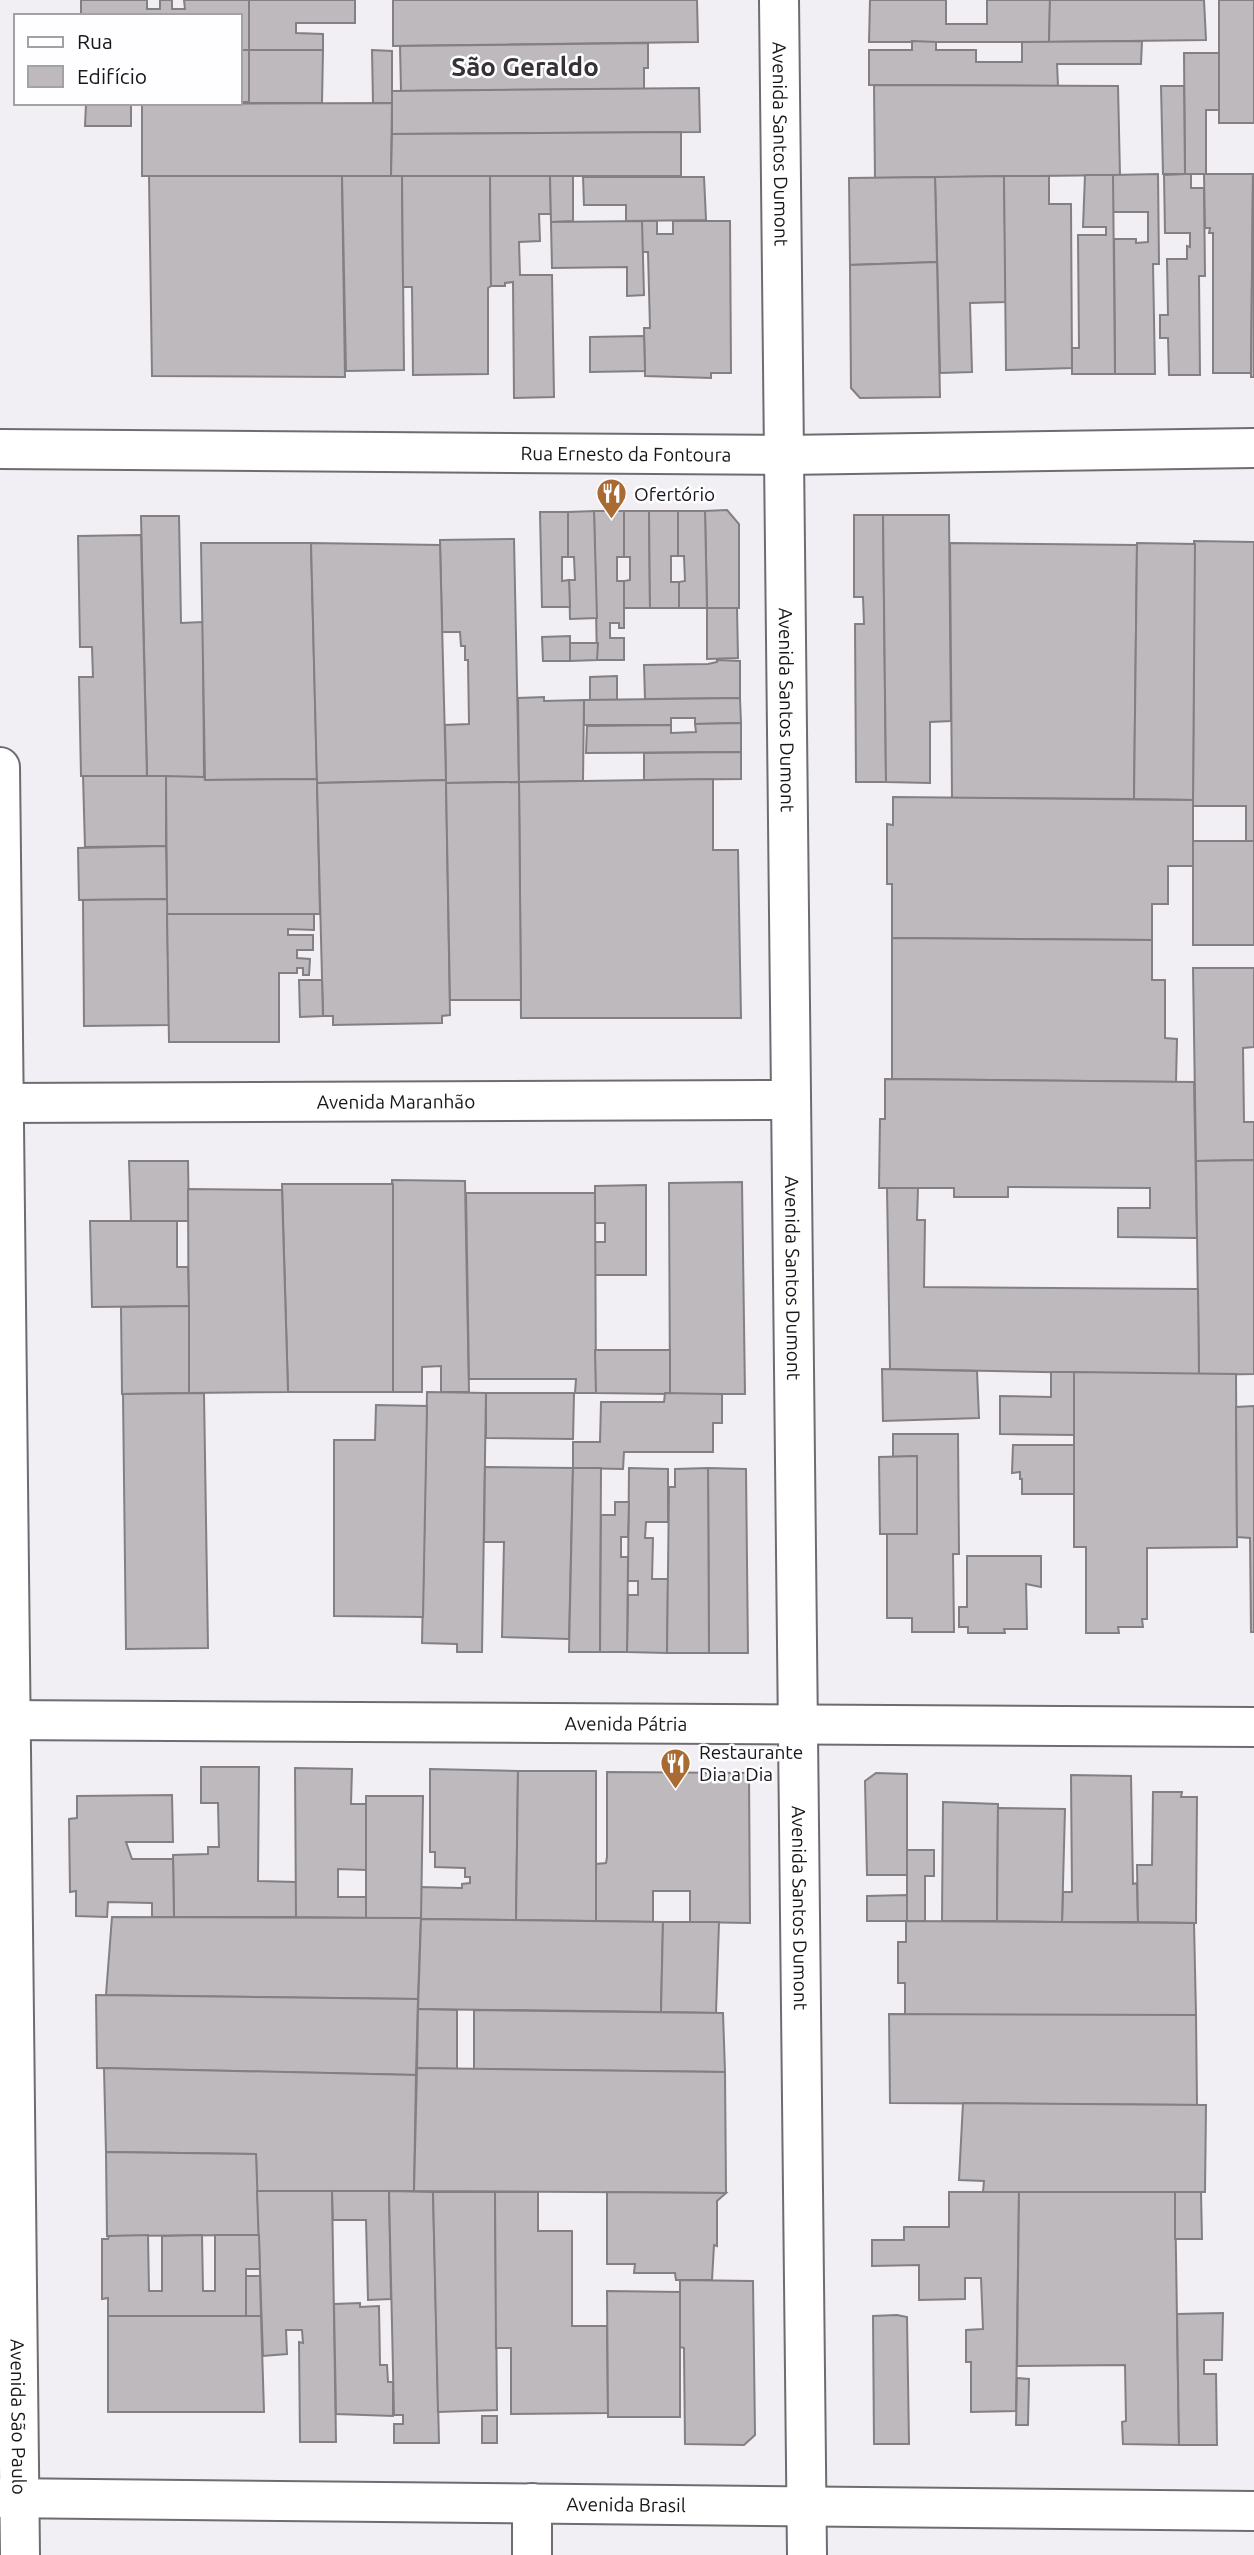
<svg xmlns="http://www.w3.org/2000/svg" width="1254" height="2555" font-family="Ubuntu,sans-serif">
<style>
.building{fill:#bdb9bc;stroke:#837f83;stroke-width:2}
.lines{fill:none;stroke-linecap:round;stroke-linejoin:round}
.minor-casing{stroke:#6e6c71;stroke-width:42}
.major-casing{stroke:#6e6c71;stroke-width:42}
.minor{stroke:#fff;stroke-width:38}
.major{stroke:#fff;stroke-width:38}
.labels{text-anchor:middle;stroke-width:5;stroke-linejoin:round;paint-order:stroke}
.street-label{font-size:19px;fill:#171618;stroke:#fefdff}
.poi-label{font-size:19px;fill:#171618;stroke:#fefdff;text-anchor:start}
.district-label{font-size:26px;font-weight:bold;fill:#343236;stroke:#fefdff}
</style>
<rect width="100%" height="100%" fill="#f1eff4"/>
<g class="building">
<path d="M81,0H147V9H160V0H172V9H185L184,0H249V50H240V16H81Z"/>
<path d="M249,0H355V23H296V33L323,34V50H249Z"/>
<path d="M393,0H697L698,42L393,46Z"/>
<path d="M870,0H946V24H987V0H1050L1049,42H869Z"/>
<path d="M1050,0H1204L1206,40L1049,42Z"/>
<rect x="1219" y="0" width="35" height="123"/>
<path d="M912,41L936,42V50H976V62H1022V42L1142,41L1141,64H1057L1058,86L869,85V50H912Z"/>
<path d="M648,43V68H644V89L401,91L400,46Z"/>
<rect x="240" y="50" width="9" height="52"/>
<path d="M249,50H323L322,103H249Z"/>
<path d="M372,50L392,51V103H373Z"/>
<path d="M1184,53H1219V110H1206V174H1185Z"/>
<path d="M874,85L1118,86L1120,175L875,178Z"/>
<path d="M1161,86H1184L1185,174H1163Z"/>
<path d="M699,88L700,132L392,134V91Z"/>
<path d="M131,103V126H85L86,104Z"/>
<path d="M392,103L391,176H142V104Z"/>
<path d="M681,132V176H391L392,134Z"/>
<path d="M1158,174L1159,264H1153L1155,374H1115L1114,239H1136V243L1148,242V212H1113V175Z"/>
<path d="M1185,174H1191V188H1204L1205,276H1199L1200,375H1169L1168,338H1160V315H1168L1167,259H1187V246L1190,247V233H1165L1164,175Z"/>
<path d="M1204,174H1253L1251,373H1213V233H1209L1210,228H1205Z"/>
<path d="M1253,174H1254V377H1251Z"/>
<path d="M1085,175H1113L1115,374H1072V348H1079L1078,235H1106V227H1083Z"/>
<path d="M149,176H342L345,377L152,376Z"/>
<path d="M342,176H402L404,370L346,371Z"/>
<path d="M402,176H490L491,286L488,288V374L413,375L412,287H403Z"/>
<path d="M490,176H550L551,214H539L540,241L519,242L520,275H552L554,397L514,398L513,282L505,283V286H491Z"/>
<path d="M550,176H573V221L551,222Z"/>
<path d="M1004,176L1006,302L970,303L972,372L940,373L935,177Z"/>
<path d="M1004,176H1049V204H1071L1072,368L1006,370Z"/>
<path d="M583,177H704L706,220L626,221V205H584Z"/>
<path d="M935,177L937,262L850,265L849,178Z"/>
<path d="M642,221H657V234H673V221H730L731,373H711V378L645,376L644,328H650L648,252H642Z"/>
<path d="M642,221L644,295L627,296V267L552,268L551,222Z"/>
<path d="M937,262L940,397L860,398L851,388L850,265Z"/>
<path d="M644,336L645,371L590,372V337Z"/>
<path d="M727,510L739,524V608H707L705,511Z"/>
<path d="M594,511H624V557H617V581H624V628H619V623H610V638H624V660H597Z"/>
<path d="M594,511L597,618L570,619L569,580H575L574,557H568V512Z"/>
<path d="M624,511H649L650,608H624V581L630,580V557H624Z"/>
<path d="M649,511H678V556H671V582H679V608H650Z"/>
<path d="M678,511H705L707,608H679V582L685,581L684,556H678Z"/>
<path d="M540,512H568V557H562V581L569,580L570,607H542Z"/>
<path d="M854,515H883L886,782H856L855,624H864L863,597H854Z"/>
<path d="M883,515H949L951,721L930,722V783L886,782Z"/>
<path d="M141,516H179L181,623L203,622L204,777H147Z"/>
<path d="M141,535L147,777L81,776L79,677H93L92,647H80L78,536Z"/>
<path d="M514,539L519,782L446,783L445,725L469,724L468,660H465V646H461L460,632H442L440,540Z"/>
<path d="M1194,541L1254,542V841H1246V806H1193Z"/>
<path d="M201,543H311L317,779L205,780Z"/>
<path d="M311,543L440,545L446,780L317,783Z"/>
<path d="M950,543L1137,545L1134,799L952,798Z"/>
<path d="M1137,543L1195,544L1193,800L1134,799Z"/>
<path d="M707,608H737L738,658L707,659Z"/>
<path d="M570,636V661H543L542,637Z"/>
<path d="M570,643H598L597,660L570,661Z"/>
<path d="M717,660L740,661V698L645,699L644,665L708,664L717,662Z"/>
<path d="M617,676V700H590V677Z"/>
<path d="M544,697V701L584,700L583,781L519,782L518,698Z"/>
<path d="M740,698L741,723L695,724V718H671V725H584V700Z"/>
<path d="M741,723V752L586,753L587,726L671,725V733L696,732L695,724Z"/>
<path d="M741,752V779L644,780V753Z"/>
<path d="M83,776H166V846L85,847Z"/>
<path d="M166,776L204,777L205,780L317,779L320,914H167Z"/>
<path d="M713,779V850H738L741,1018H521L519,782Z"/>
<path d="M446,780L450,1015L442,1016V1023L333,1025V1016H323L317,783Z"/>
<path d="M519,782L521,1000H450L446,783Z"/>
<path d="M893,797L1193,800V866H1168V904H1152V940L892,938V884H887V824L893,825Z"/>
<rect x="1193" y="841" width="61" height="104"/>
<path d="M166,846L167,899L79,900L78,848Z"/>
<path d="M167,899L169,1025L84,1026L83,900Z"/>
<path d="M167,914H314V930L288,929V935H313V950H297V958L310,959L309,975H303V968H297V973H279V1042H169Z"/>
<path d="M892,938L1152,940V980H1165V1038L1177,1039L1176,1082L892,1079Z"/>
<path d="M1193,968H1254V1047L1243,1048L1244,1122H1254V1160L1196,1161Z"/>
<path d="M299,980H322L323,1016L300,1017Z"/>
<path d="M885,1079L1194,1082L1197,1238L1118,1237V1208H1150V1188L1008,1187V1197H954V1188H879L880,1119H885Z"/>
<path d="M1254,1160V1374L1199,1375L1196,1161Z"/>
<path d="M129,1161H188L189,1221H131Z"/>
<path d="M392,1180L465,1181L469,1392H441V1366L422,1367V1392H393Z"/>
<path d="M742,1182L745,1394H670L669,1183Z"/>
<path d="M282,1184H393V1392H288Z"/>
<path d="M646,1185V1275H595V1242H605V1223H595V1186Z"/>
<path d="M887,1188H918L917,1220H925L924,1287L1198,1289L1199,1375L890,1369Z"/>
<path d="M188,1189L282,1190L288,1392L189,1393Z"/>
<path d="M466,1193H595L596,1393H575L576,1379H469Z"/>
<path d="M90,1221H177V1267H188L189,1306L92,1307Z"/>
<path d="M189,1306V1393L122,1394L121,1307Z"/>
<path d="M595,1350H670V1394L596,1393Z"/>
<path d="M882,1369L977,1371L979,1418L883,1421Z"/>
<path d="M1051,1372H1074V1435L1000,1434V1396L1051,1397Z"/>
<path d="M1074,1372L1236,1374L1237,1547L1147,1548V1619H1142L1143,1627H1118L1119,1633H1086V1547H1074Z"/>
<path d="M427,1392L486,1393L482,1652H457V1644L422,1643Z"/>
<path d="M204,1393L208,1648L126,1649L123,1394Z"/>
<path d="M486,1393H574L573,1439L486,1438Z"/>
<path d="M665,1393L722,1394V1423H713V1452H624L623,1469L573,1468V1442H600L601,1402H664Z"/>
<path d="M376,1405L427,1406L423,1617L334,1616V1440H375Z"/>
<path d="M1254,1406V1632H1251L1250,1538L1237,1537L1236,1407Z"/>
<path d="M893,1434H958L959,1554H953L954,1632H912V1618H887V1534H917V1456L893,1457Z"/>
<path d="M1013,1445H1074V1494H1022V1479H1020V1472L1012,1473Z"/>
<path d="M917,1456V1534H880L879,1457Z"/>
<path d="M485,1467L573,1468L569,1639L502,1637L504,1542H484Z"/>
<path d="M573,1468H601L600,1652H569Z"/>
<path d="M629,1468L668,1469V1522H646L645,1538H653L652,1579H668L667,1653L627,1652L628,1595H638V1581H628Z"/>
<path d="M708,1468L746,1469L748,1653H709Z"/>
<path d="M708,1468L709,1653H667L669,1487H675V1469Z"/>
<path d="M615,1502H629L628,1537H621V1557H628L627,1652H600L601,1515H615Z"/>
<path d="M967,1556H1041V1587L1026,1584L1027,1629H1004L1005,1633H968V1627H959V1607H967Z"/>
<path d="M201,1767H259L258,1881L296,1882V1917H174L173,1855L208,1854V1847H219L218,1803H201Z"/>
<path d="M295,1768L352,1769L351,1804H366V1870L338,1869V1897H366V1918L296,1917Z"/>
<path d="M430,1769L518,1771L516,1920L421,1919V1887L462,1888V1884L470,1883V1877H465V1868L435,1867V1852H430Z"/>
<path d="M518,1771H596V1921L516,1920Z"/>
<path d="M607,1772L749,1773L750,1923L690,1922V1891H653V1922L596,1921V1864L606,1863L607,1857Z"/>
<path d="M876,1773L907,1774V1875H867L865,1781Z"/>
<path d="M1071,1775L1131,1776L1133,1884L1137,1883L1138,1922H1062L1063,1892H1072Z"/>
<path d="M1153,1792H1182L1181,1797H1197L1196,1923L1138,1922L1137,1865H1152Z"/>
<path d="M172,1795L173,1842H126L132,1859H173L174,1917H152V1903L108,1902L107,1917L76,1916V1891L70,1892L69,1819L77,1818V1796Z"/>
<path d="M366,1796H423L421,1918H366Z"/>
<path d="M943,1802L998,1804L997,1921H942Z"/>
<path d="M998,1808L1065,1809L1062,1922L997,1921Z"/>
<path d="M907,1850H934V1876H925V1921H907Z"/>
<path d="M907,1895V1921H867V1896Z"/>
<path d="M112,1917L421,1918L418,1999L106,1995Z"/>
<path d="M421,1919L663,1922L661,2012L418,2009Z"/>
<path d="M906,1921L1194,1923L1196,2015H905V1983H898V1942H906Z"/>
<path d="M663,1922H719L716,2013L661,2012Z"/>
<path d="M96,1995L418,1999L416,2075L97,2068Z"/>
<path d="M418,2009L457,2010V2069L417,2068Z"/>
<path d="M474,2010L723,2013L725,2072L474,2069Z"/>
<path d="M889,2014L1196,2015L1197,2105L890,2103Z"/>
<path d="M104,2068L416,2075L414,2191H257L256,2154L106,2152Z"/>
<path d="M417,2068L725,2072L726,2193L414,2191Z"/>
<path d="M963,2103L1206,2105L1205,2192H983L984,2181L959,2180Z"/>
<path d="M106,2152L256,2154L259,2235L107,2236Z"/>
<path d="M257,2191H332L336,2442H300L299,2342L303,2343L302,2330H286L287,2354L263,2356Z"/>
<path d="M332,2191H389L391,2299L368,2300L366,2220H333Z"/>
<path d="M389,2191L433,2192L439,2443H394V2424H403V2415H394Z"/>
<path d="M433,2192H495L497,2410L438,2412Z"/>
<path d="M495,2192H538V2231H572V2326H607L608,2413L511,2414V2348H496Z"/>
<path d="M607,2192L726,2193L717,2201V2246L714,2245L712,2280H676L675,2273H634L635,2264H607Z"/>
<path d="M949,2192H1019L1016,2411L971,2412V2362H966V2330L983,2329L981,2278H965V2299L919,2300V2265L872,2266V2240H904V2227H949Z"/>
<path d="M1019,2192H1175L1179,2445L1123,2444L1122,2422L1126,2421L1125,2365L1017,2366Z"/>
<path d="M1175,2192H1201L1202,2239H1175Z"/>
<path d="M148,2235L149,2291H162V2236L202,2235L203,2291H215V2235H259L260,2269H246V2316H108V2298L102,2299V2239H108L109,2236Z"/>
<path d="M246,2276H260L261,2316H246Z"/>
<path d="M680,2280L753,2281L755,2435L744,2445L685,2444L684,2348L680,2347Z"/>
<path d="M607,2291L680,2292V2417H608Z"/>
<path d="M360,2303V2307L379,2306L380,2365H387L388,2382H393V2416L336,2414L334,2304Z"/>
<path d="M1223,2313L1222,2360H1204V2374H1216L1217,2445H1179L1177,2314Z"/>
<path d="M897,2315L907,2317L909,2444H874L873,2316Z"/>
<path d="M108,2316H261L264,2412H108Z"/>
<path d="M1017,2378L1029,2379L1028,2425H1016Z"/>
<rect x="482" y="2416" width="15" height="27"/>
</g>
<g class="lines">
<defs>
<g id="minor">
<path id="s1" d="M779,0L807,2555"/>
<path id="s2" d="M0,449L784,455L1254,448"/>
<path id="s3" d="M0,767L20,2555"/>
<path id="s4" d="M0,1103L791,1100"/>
<path id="s5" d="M0,1720L1254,1727"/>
<path d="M532,2555V2503"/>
</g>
<g id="major">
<path id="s6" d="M0,2498L1254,2511"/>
</g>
</defs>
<use href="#minor" class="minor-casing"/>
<use href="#major" class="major-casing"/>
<use href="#minor" class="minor"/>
<use href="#major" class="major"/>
</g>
<defs>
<symbol id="restaurant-pin" viewBox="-11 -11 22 30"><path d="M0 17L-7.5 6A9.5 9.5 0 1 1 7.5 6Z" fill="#a96b31" stroke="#fefdff"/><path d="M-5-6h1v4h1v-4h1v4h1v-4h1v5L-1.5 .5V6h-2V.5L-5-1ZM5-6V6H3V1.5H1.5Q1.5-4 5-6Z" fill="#fff"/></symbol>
</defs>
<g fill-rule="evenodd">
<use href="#restaurant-pin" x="594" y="476" width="35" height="47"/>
<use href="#restaurant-pin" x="658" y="1746" width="35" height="47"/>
</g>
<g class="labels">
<g class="street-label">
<text dy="7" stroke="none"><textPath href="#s1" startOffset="144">Avenida Santos Dumont</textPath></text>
<text dy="7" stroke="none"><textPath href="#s2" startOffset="626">Rua Ernesto da Fontoura</textPath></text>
<text dy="7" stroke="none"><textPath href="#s1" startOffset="710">Avenida Santos Dumont</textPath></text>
<text dy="7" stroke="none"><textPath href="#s4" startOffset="396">Avenida Maranhão</textPath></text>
<text dy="7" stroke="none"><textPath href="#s1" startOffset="1278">Avenida Santos Dumont</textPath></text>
<text dy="7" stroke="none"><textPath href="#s5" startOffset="626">Avenida Pátria</textPath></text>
<text dy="7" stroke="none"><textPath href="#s1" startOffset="1908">Avenida Santos Dumont</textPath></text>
<text dy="7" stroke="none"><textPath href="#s3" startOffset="1650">Avenida São Paulo</textPath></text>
<text dy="7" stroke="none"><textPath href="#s6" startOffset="626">Avenida Brasil</textPath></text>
</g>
<g class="poi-label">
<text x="634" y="501">Ofertório</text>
<text x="699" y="1759">Restaurante<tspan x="699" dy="22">Dia a Dia</tspan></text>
</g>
<g class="district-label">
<text x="525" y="76">São Geraldo</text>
</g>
</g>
<rect x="14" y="14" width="228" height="91" fill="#fefdff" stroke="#a2a1a3" stroke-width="2"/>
<rect x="28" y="37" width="35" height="10" fill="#ffffff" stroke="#a2a1a3" stroke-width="2"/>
<text x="77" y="49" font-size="21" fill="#171618">Rua</text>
<rect x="28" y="66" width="35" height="21" fill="#bdb9bc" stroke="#a2a1a3" stroke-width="2"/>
<text x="77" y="84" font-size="21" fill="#171618">Edifício</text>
</svg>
